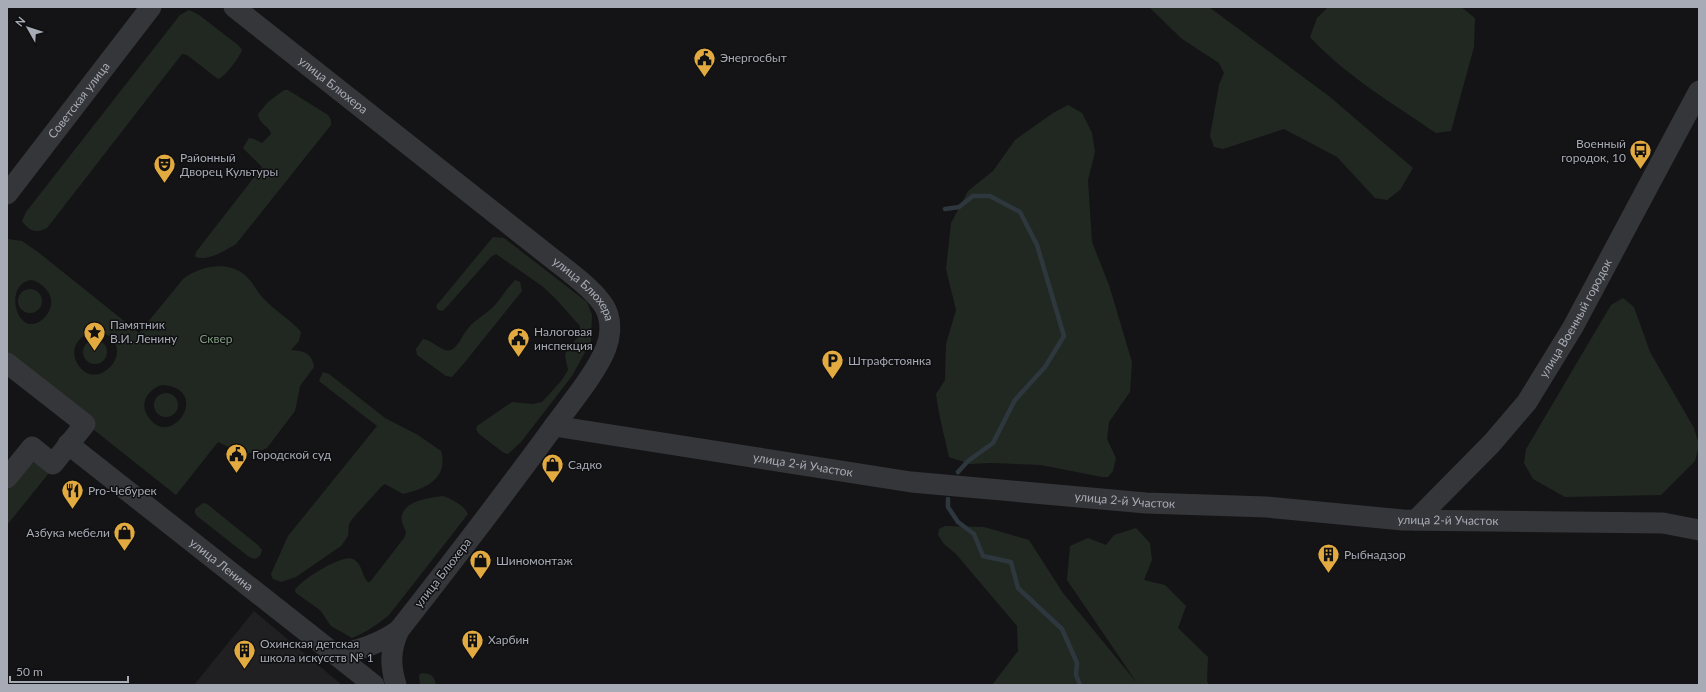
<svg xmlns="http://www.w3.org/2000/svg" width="1706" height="692" font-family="Lato,sans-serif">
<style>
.built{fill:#202023}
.green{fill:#212821;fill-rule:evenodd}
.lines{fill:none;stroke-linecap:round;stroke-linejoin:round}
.stream{stroke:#2e373d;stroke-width:4.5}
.minor{stroke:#35363a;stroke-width:21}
.labels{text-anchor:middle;stroke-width:3;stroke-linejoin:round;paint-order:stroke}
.poi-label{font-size:12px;fill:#a7abb5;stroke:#0f0f11;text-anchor:start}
.street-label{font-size:12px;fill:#a7abb5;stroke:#0f0f11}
.park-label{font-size:12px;fill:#7f9e81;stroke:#0f0f11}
</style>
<rect width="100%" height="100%" fill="#141416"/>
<path class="built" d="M254,611L342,685H194Z"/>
<g class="green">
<path d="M1149,7H1209L1330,97L1413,168L1400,190L1387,200L1375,198L1337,157L1284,129L1223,149L1214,147L1210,136L1219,85L1224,73L1219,63L1182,39Z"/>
<path d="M1328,7H1461L1475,18L1474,47L1451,131L1436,133C1392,103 1346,76 1310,37L1317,18Z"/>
<path d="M189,10L199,15L238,45L242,50C239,58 225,77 218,79L187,55L182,54L47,228C36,234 29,231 22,221L26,212L180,15Z"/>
<path d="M284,90H288L328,115L331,120V125L236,244C224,251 210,261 195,257L196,252L262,167L243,148L249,138L254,139L262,143L271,134C270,126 260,126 258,114L268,102Z"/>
<path d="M1068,105L1082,113L1092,133L1095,152L1088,180L1092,242L1109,285L1132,362L1130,392L1109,422L1107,439L1116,458L1113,471L1108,477H1102L1041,465L991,463L970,464L949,457L940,418L936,394L945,380L946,344L956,310L946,269L951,223L968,191L993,171L1015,140L1053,113Z"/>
<path d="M493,237L504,238L587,302L592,315L591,341L572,376L521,442L508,454L504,453L479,434L476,429L477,426L512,402L533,404L542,402L562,380L568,370L565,356L567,349L580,335V326L555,298L542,286L496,254L491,257L443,311L438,310L436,306Z"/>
<path d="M7,239L22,241L38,252L139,333L183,279C200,266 227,260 245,275C253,282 257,292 264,299C275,311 290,319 301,332L299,341L291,350C304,351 312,353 314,367L300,386L295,411L267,448L255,453H241L218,442L176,495L7,361ZM32,280C48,285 58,301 46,316C19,346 0,283 32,280ZM98,331C143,344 97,398 77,363C68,347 82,332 98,331ZM162,385C212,388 173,450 149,418C138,404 148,389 162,385Z"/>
<path d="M515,280L520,282L522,291L465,362L452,377L446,376L417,355L416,349L423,339C433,340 442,353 451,350C458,347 462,336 466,331C474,320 482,317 491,309C500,301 506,289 515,280Z"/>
<circle cx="30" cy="301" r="12"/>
<path d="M1623,298L1634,307L1650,352L1694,428L1699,445L1695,461L1661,495L1565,497L1533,479L1524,463L1526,449L1611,305Z"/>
<circle cx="95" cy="352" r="12"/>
<path d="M323,372L329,374L385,418L418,435L441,451C449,478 426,489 403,494L385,484L382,486L353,518L349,524L348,536L341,546L296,577L281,582L273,579L271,574L288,536L377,426L319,381Z"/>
<circle cx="166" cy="405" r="12"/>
<path d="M32,447L53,468L7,525V478Z"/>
<path d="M443,496C451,499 464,505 468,514L389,615C378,624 365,633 352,638L331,626L320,610L296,593L295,590C301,580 342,554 353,559C363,564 361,575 368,582H370L404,538L406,533C405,527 400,522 402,515C406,500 430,498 443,496Z"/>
<path d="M203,503L207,504L258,545L262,550C261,555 259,557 255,559L249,557L197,516L195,513V509Z"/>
<path d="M945,526L984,527L1029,540L1063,593L1137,683L1067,580L1070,546L1088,538L1106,545L1114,535L1136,528L1150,543L1152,560L1144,580L1165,585L1186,606L1178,628L1208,657L1207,681L1209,685H992L1018,651L1017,626L956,554L944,544L938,535L939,529Z"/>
<path d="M422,673C432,674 434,676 436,685H420L419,675Z"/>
</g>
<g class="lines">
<g class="stream">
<path d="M945,209L959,207L973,196H990L1020,212L1037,245L1064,336L1045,367L1015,400L993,443L968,461L958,472"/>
<path d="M948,499V507L958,522L974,534L983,556L1011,562L1018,588L1062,629L1077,663L1076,675L1080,685"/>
</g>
<g class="minor">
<path id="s1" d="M234,7L544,252C561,266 603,294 608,315C611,325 610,338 606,348C596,374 566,409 549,433C500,500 450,565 399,630C390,649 390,665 396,685"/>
<path id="s2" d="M7,194L151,7"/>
<path d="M7,363L85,424L53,464L32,447L7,478"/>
<path id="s3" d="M554,426L911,482L1146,503L1266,507L1403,520L1663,523L1699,530"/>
<path id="s4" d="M68,444L374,685"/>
<path id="s5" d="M1416,520L1492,443L1527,402L1573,327L1699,91"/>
<path d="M335,654C360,651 379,644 399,630"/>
</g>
</g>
<defs>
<symbol id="civic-pin" viewBox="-11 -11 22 30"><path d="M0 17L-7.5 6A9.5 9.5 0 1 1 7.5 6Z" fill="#e2aa3f" stroke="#0f0f11"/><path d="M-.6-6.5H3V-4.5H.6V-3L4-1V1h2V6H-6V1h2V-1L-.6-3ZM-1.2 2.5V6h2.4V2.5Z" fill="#111"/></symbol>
<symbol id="bus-pin" viewBox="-11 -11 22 30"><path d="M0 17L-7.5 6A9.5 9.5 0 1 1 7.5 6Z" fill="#e2aa3f" stroke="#0f0f11"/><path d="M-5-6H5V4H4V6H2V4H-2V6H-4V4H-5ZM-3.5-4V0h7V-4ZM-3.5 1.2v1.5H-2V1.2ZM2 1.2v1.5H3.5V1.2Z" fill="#111"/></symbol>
<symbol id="theatre-pin" viewBox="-11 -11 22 30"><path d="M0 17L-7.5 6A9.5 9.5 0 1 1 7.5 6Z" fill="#e2aa3f" stroke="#0f0f11"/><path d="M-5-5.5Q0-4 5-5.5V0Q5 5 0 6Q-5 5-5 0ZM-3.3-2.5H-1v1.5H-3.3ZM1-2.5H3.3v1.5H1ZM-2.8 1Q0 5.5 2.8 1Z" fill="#111"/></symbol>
<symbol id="sight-pin" viewBox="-11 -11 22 30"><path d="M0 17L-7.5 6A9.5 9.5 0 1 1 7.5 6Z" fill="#e2aa3f" stroke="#0f0f11"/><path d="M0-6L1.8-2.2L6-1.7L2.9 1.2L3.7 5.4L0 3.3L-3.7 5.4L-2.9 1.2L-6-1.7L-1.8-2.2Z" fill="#111"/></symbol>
<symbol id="parking-pin" viewBox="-11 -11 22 30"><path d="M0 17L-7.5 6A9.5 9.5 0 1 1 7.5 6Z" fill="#e2aa3f" stroke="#0f0f11"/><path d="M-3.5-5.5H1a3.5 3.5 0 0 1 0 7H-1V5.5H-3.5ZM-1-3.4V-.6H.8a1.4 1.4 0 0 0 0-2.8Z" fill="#111"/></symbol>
<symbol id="shop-pin" viewBox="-11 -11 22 30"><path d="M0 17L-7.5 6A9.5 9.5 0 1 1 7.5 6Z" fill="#e2aa3f" stroke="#0f0f11"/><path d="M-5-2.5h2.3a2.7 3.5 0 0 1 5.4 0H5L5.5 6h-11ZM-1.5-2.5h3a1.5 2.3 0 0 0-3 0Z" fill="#111"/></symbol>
<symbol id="restaurant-pin" viewBox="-11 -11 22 30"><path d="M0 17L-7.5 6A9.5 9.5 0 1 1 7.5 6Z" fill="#e2aa3f" stroke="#0f0f11"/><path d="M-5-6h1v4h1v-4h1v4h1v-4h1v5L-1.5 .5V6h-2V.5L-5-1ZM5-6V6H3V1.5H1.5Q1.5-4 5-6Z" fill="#111"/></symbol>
<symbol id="building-pin" viewBox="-11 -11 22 30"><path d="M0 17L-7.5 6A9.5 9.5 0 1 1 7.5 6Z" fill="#e2aa3f" stroke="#0f0f11"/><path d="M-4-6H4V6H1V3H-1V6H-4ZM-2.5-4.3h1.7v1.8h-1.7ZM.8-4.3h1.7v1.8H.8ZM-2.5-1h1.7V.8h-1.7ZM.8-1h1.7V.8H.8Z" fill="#111"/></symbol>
</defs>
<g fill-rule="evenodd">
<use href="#civic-pin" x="692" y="46" width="25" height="34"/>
<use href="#bus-pin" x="1628" y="138" width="25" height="34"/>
<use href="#theatre-pin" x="152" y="152" width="25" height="34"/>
<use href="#sight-pin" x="82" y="320" width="25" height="34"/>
<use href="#civic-pin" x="506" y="326" width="25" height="34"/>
<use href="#parking-pin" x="820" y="348" width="25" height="34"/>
<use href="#civic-pin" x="224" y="442" width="25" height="34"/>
<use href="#shop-pin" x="540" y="452" width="25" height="34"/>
<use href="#restaurant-pin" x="60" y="478" width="25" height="34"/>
<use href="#shop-pin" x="112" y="520" width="25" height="34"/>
<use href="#building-pin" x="1316" y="542" width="25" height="34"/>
<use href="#shop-pin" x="468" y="548" width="25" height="34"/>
<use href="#building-pin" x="460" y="628" width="25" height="34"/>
<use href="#building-pin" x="232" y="638" width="25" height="34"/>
</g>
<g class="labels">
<g class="poi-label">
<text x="720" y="62">Энергосбыт</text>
<text x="1626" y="148" text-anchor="end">Военный<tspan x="1626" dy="14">городок, 10</tspan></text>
<text x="180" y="162">Районный<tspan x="180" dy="14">Дворец Культуры</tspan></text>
<text x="110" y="329">Памятник<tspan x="110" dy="14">В.И. Ленину</tspan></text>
<text x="534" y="336">Налоговая<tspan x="534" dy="14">инспекция</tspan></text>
<text x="848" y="365">Штрафстоянка</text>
<text x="252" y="459">Городской суд</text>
<text x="568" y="469">Садко</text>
<text x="88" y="495">Pro-Чебурек</text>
<text x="110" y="537" text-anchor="end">Азбука мебели</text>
<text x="1344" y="559">Рыбнадзор</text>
<text x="496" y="565">Шиномонтаж</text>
<text x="488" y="644">Харбин</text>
<text x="260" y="648">Охинская детская<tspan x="260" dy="14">школа искусств № 1</tspan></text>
</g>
<g class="street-label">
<text dy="4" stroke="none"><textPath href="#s1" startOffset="126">улица Блюхера</textPath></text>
<text dy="4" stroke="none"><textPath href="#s2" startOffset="118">Советская улица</textPath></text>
<text dy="4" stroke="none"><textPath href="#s1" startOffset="450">улица Блюхера</textPath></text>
<text dy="4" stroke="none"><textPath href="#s5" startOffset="259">улица Военный городок</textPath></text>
<text dy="4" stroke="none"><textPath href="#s3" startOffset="252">улица 2-й Участок</textPath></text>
<text dy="4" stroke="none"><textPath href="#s3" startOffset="576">улица 2-й Участок</textPath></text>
<text dy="4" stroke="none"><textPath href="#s3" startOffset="900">улица 2-й Участок</textPath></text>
<text dy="4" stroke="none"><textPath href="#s4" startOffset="195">улица Ленина</textPath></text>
<text transform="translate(443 573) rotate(-52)" y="4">улица Блюхера</text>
</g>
<g class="park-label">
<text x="216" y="343">Сквер</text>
</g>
</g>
<rect width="1706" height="692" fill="none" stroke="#a7abb5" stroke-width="16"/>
<g transform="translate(28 28) rotate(309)" stroke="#0f0f11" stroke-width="3" paint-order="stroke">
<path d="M0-3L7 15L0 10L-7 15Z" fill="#a7abb5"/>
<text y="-6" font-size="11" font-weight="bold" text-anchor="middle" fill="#a7abb5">N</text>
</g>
<path d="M10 676v6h118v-6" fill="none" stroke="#a7abb5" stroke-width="2"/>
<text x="16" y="676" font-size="12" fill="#a7abb5" stroke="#0f0f11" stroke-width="3" paint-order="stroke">50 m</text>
</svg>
